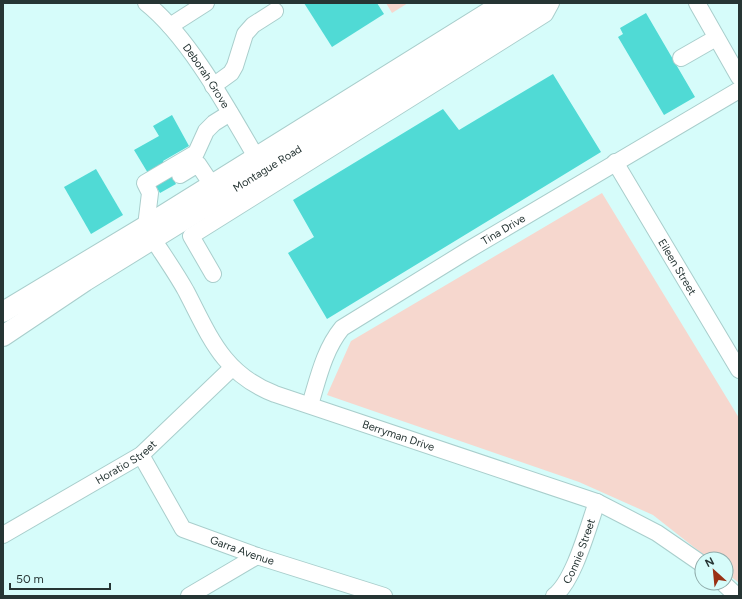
<svg xmlns="http://www.w3.org/2000/svg" width="742" height="599" font-family="Figtree,sans-serif">
<style>
.green{fill:#f6d7ce}
.building{fill:#50dad5}
.lines{fill:none;stroke-linecap:round;stroke-linejoin:round}
.minor-casing{stroke:#a9cecc;stroke-width:18}
.major-casing{stroke:#a9cecc;stroke-width:22}
.minor{stroke:#fff;stroke-width:16}
.major{stroke:#fff;stroke-width:20}
.labels{text-anchor:middle;stroke-width:4;stroke-linejoin:round;paint-order:stroke}
.street-label{font-size:11px;fill:#263534;stroke:#d6fcfa}
</style>
<rect width="100%" height="100%" fill="#d6fcfa"/>
<g class="green">
<path d="M386,3H408L392,13Z"/>
<path d="M602,193L739,418V583L726,573V559H709L653,515L579,482L327,395L351,341Z"/>
</g>
<g class="building">
<path d="M304,3H377L384,14L332,47Z"/>
<path d="M646,13L695,97L664,115L618,37L623,34L620,28Z"/>
<path d="M553,74L601,152L327,319L288,253L314,237L293,200L443,109L459,130Z"/>
<path d="M172,115L189,146L163,161L176,184L160,193L134,150L159,136L153,126Z"/>
<path d="M96,169L123,215L91,234L64,187Z"/>
</g>
<g class="lines">
<defs>
<g id="minor">
<path id="s1" d="M146,3C189,37 228,109 256,157"/>
<path d="M697,3L739,77"/>
<path d="M170,26L206,3"/>
<path d="M681,58L716,38"/>
<path d="M213,86L231,73L235,66L245,34L253,25L275,11"/>
<path id="s2" d="M615,162L739,370"/>
<path d="M180,175L198,164L212,185"/>
<path d="M146,226L150,193L145,183L196,153L206,131L214,123L230,113"/>
<path id="s3" d="M153,239C164,256 176,273 186,291C210,337 223,374 275,394L597,502L657,533L702,564"/>
<path d="M213,274L191,236L545,14L551,3"/>
<path id="s4" d="M310,405C318,379 324,350 342,328L470,249L739,90"/>
<path id="s5" d="M141,455L183,529L257,556L384,596"/>
<path id="s6" d="M3,535L141,455L232,368"/>
<path d="M723,583L737,596"/>
<path d="M189,596L257,556"/>
<path id="s7" d="M554,596C574,581 588,527 597,502"/>
</g>
<g id="major">
<path d="M3,312L146,226L504,3"/>
<path id="s8" d="M3,336L85,281L534,3"/>
</g>
</defs>
<use href="#minor" class="minor-casing"/>
<use href="#major" class="major-casing"/>
<use href="#minor" class="minor"/>
<use href="#major" class="major"/>
</g>
<g class="labels">
<g class="street-label">
<text dy="4" stroke="none"><textPath href="#s1" startOffset="95">Deborah Grove</textPath></text>
<text dy="4" stroke="none"><textPath href="#s8" startOffset="313">Montague Road</textPath></text>
<text dy="4" stroke="none"><textPath href="#s4" startOffset="273">Tina Drive</textPath></text>
<text dy="4" stroke="none"><textPath href="#s2" startOffset="122">Eileen Street</textPath></text>
<text dy="4" stroke="none"><textPath href="#s3" startOffset="332">Berryman Drive</textPath></text>
<text dy="4" stroke="none"><textPath href="#s6" startOffset="143">Horatio Street</textPath></text>
<text dy="4" stroke="none"><textPath href="#s5" startOffset="148">Garra Avenue</textPath></text>
<text dy="4" stroke="none"><textPath href="#s7" startOffset="52">Connie Street</textPath></text>
</g>
</g>
<rect width="742" height="599" fill="none" stroke="#263534" stroke-width="8"/>
<g transform="translate(714 571) rotate(333)"><circle r="19" fill="#d6fcfa" stroke="#90acab"/>
<path d="M0-3L7 15L0 10L-7 15Z" fill="#993114"/>
<text y="-6" font-size="11" font-weight="bold" text-anchor="middle" fill="#263534">N</text>
</g>
<path d="M10 583v6h100v-6" fill="none" stroke="#263534" stroke-width="2"/>
<text x="16" y="583" font-size="12" fill="#263534" stroke="#d6fcfa" stroke-width="3" paint-order="stroke">50 m</text>
</svg>
